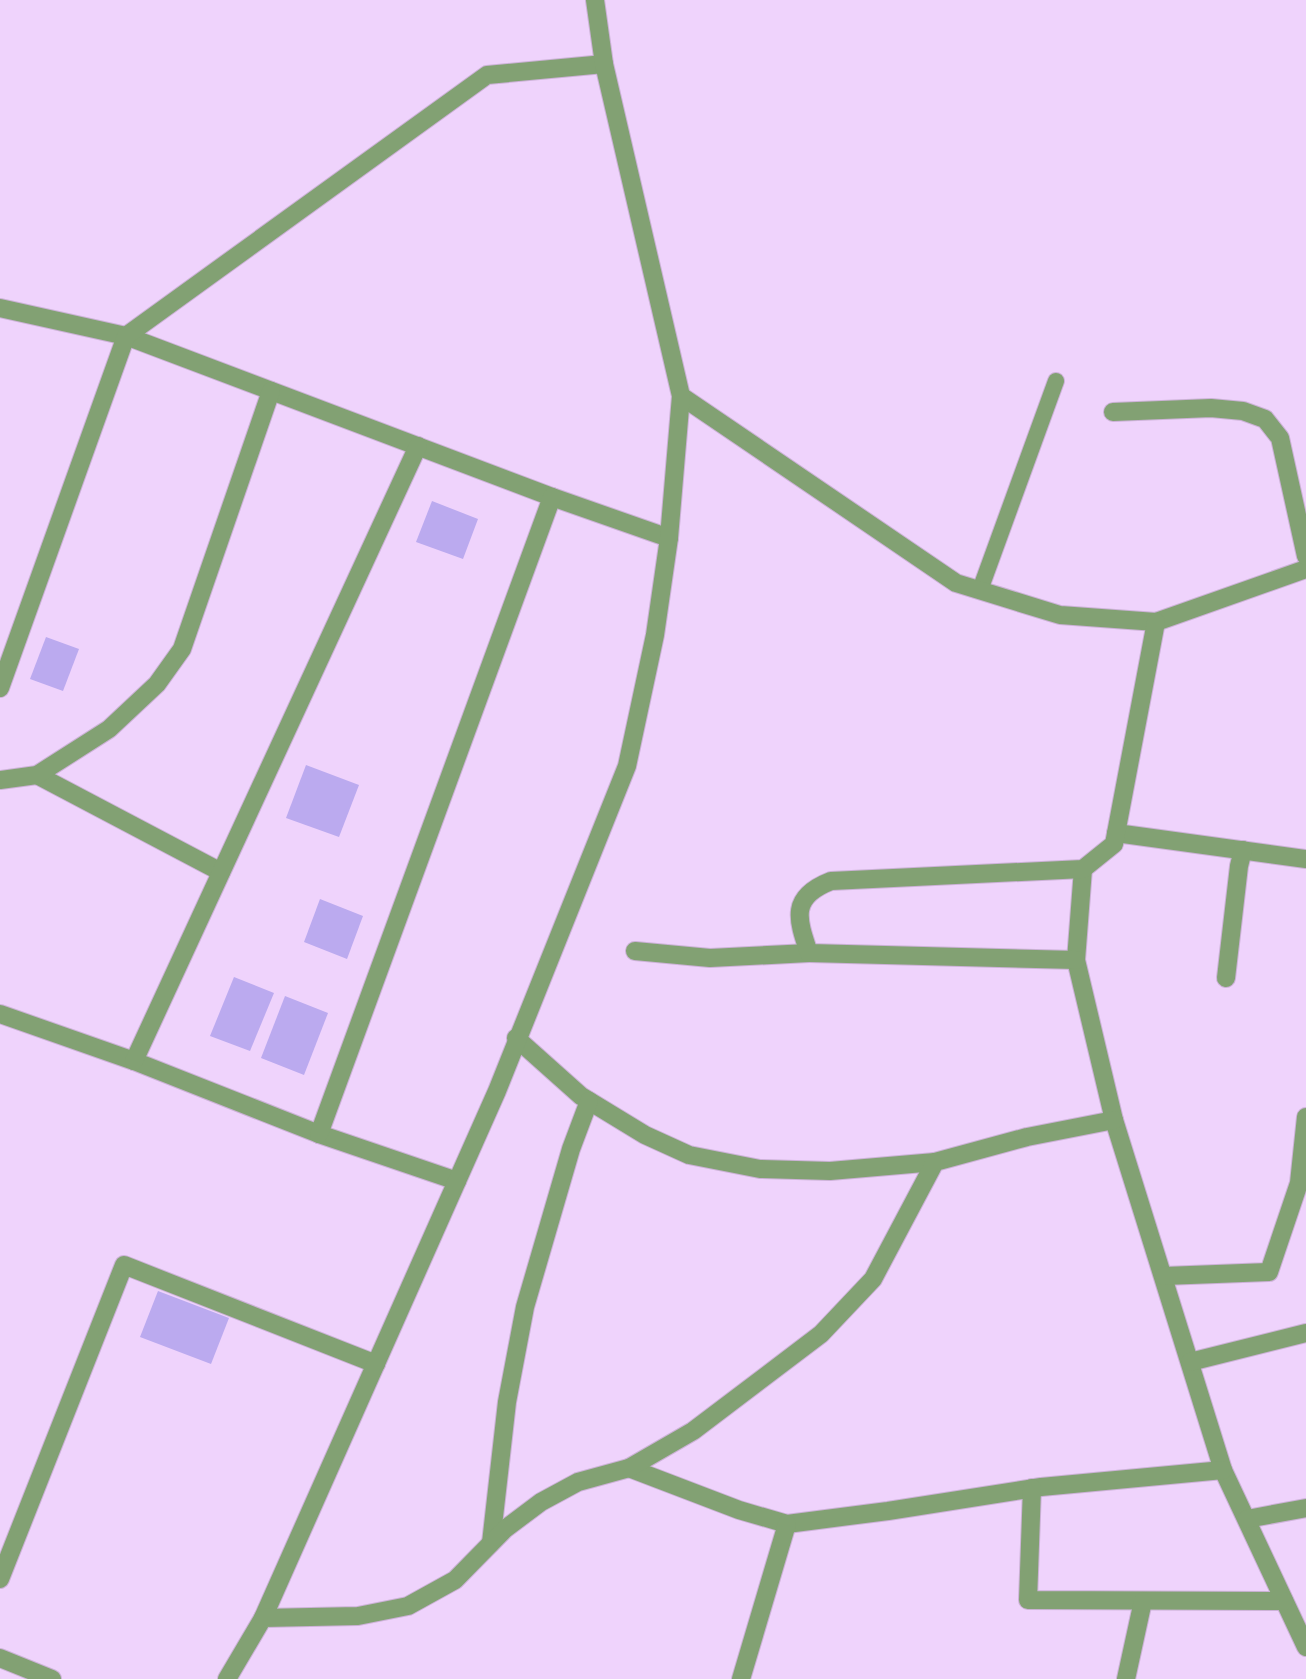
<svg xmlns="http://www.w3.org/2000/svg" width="1306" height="1679" font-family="'Noto Sans',sans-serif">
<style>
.building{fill:#bbaaef}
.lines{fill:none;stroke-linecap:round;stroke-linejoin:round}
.service-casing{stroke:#ccb2d7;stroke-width:18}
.minor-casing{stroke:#ccb2d7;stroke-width:20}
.service{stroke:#82a173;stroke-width:16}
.minor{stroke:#82a173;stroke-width:18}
</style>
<rect width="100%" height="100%" fill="#efd3fc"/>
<g class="building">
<path d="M432,501L478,519L463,559L416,542Z"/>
<path d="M46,637L79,649L63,691L30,679Z"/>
<path d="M306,765L359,785L339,837L286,818Z"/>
<path d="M320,899L363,916L347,959L304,942Z"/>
<path d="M234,977L274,993L250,1051L210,1036Z"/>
<path d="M285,996L328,1013L304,1075L261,1058Z"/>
<path d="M158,1291L229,1318L211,1364L140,1337Z"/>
</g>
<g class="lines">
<defs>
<path id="service" d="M980,590L1056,381"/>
<g id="minor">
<path d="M0,308L126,336L552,497L669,538"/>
<path d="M681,396L956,583L1060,615L1156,622L1306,569"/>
<path d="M1113,412L1211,408L1243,411L1265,419L1280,438L1306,556"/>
<path d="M0,688L126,336L487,75L604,64"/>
<path d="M37,775L221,872"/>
<path d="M0,780L37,775L109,729L157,684L182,649L271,391"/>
<path d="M1116,833L1306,859"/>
<path d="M1083,869L1076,960L1114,1120L1223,1470L1306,1647"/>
<path d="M635,951L710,958L809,953"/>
<path d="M1076,960L809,953C797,918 790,897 831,881L1083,869L1114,844L1156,622"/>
<path d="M1226,978L1239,866L1243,850"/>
<path d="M0,1014L134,1061L319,1134L457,1181"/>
<path d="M516,1038L581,1096L645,1135L689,1155L760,1169L830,1171L935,1162"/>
<path d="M134,1061L418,446"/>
<path d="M319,1134L552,497"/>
<path d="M1164,1276L1269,1272L1299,1183L1306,1117"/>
<path d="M1190,1362L1306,1333"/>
<path d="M629,1468L739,1510L787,1524L888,1511L1041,1487L1223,1470"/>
<path d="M1032,1488L1028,1600L1284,1601"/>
<path d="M1247,1519L1306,1508"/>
<path d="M491,1543L507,1402L525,1307L571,1149L589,1101"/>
<path d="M0,1579L124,1265L376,1364"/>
<path d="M263,1618L497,1091L627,766L655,635L669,538L681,396L604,64L595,0"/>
<path d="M0,1658L52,1679"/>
<path d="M227,1679L263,1618L358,1616L408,1606L455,1580L505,1529L541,1502L578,1482L629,1468L693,1431L821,1334L873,1279L935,1162L1027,1137L1114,1120"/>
<path d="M741,1679L787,1524"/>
<path d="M1126,1679L1143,1601"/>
</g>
</defs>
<use href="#service" class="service-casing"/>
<use href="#minor" class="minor-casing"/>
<use href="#service" class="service"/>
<use href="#minor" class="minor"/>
</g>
</svg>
